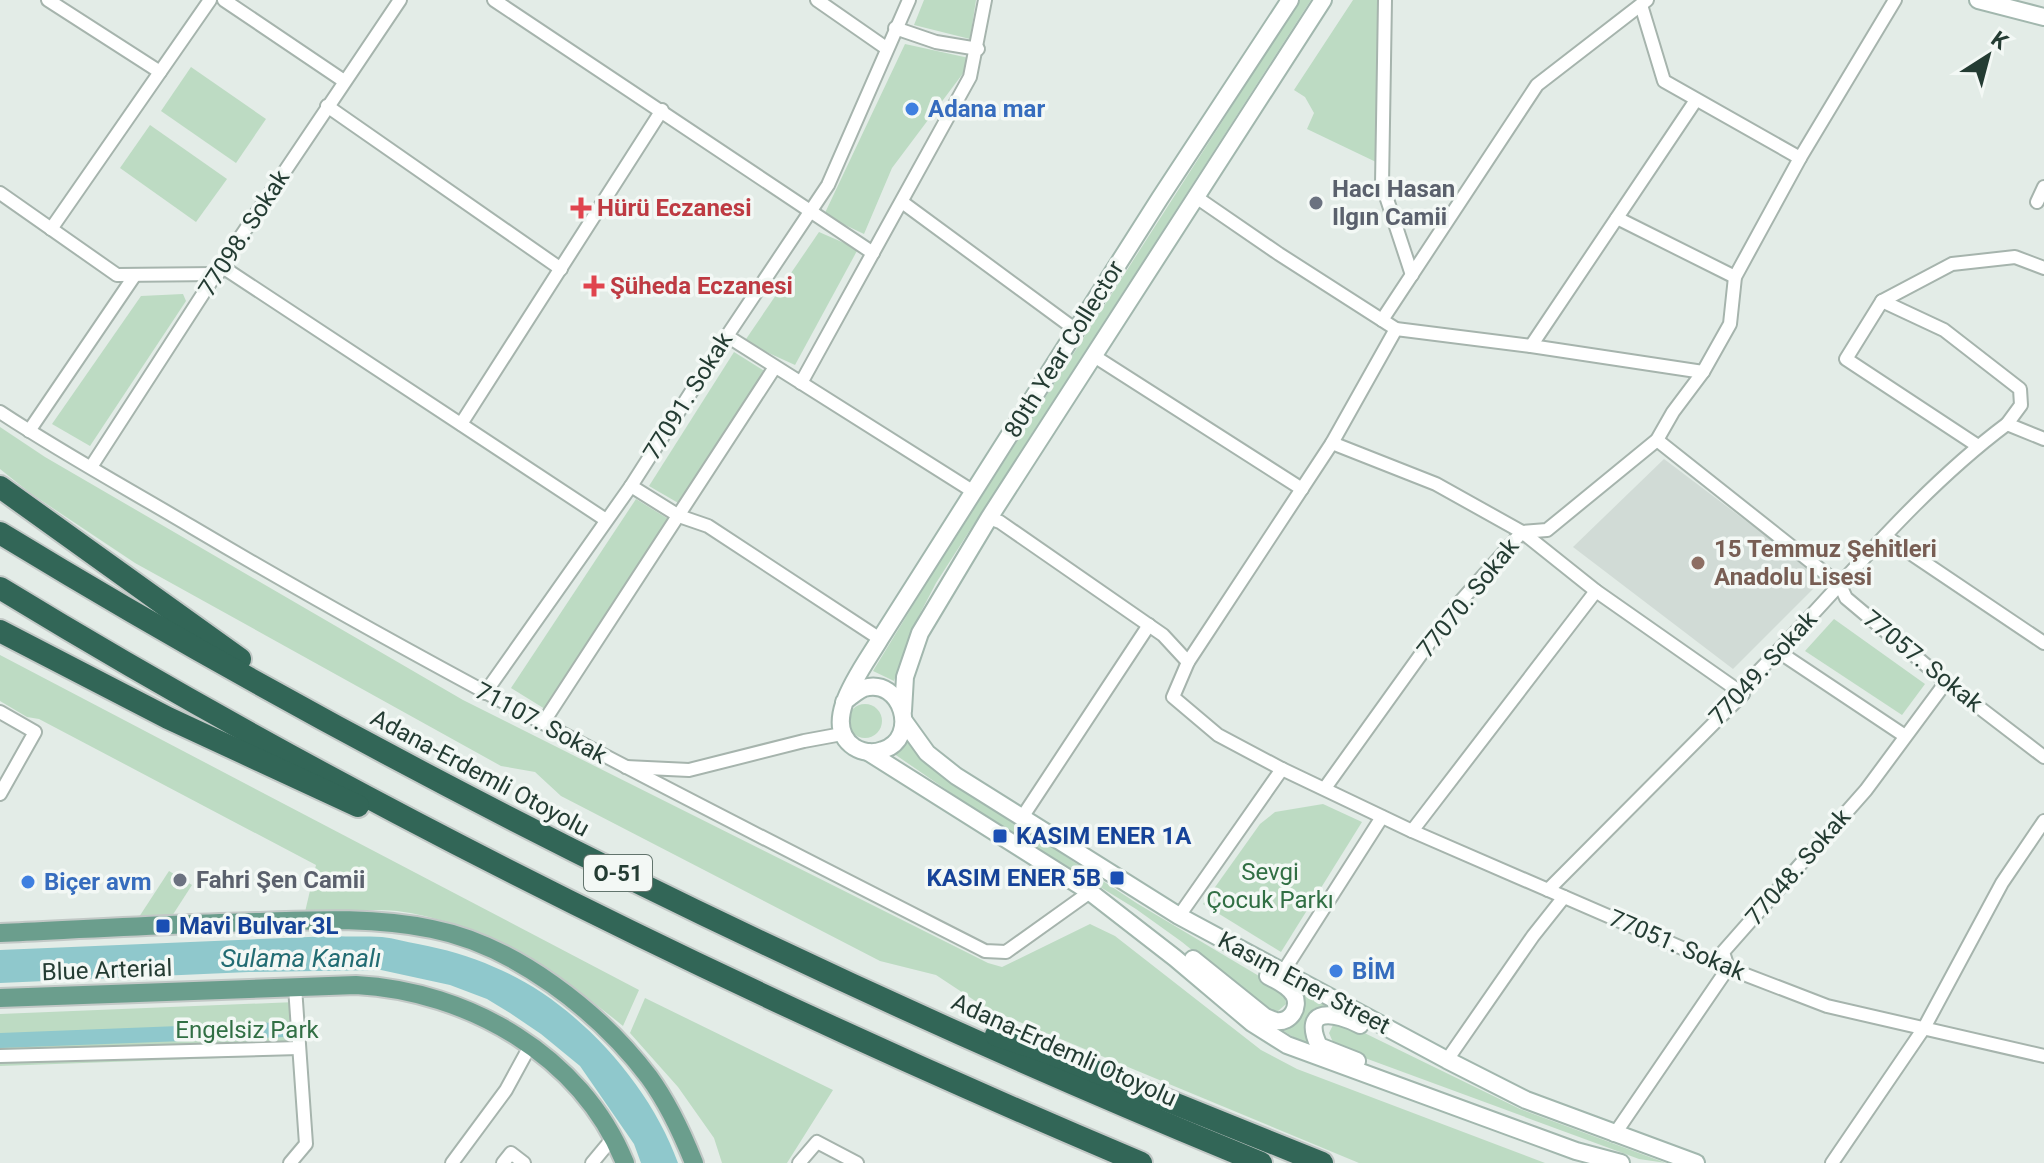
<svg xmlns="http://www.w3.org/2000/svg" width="2044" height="1163" font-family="Roboto,sans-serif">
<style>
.built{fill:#d1dbd6}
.green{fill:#bddbc3}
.water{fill:#8fc8cc}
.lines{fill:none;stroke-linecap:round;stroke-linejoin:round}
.street-casing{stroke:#a6b4ad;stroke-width:16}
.secondary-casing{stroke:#a2b7ae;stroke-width:20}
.primary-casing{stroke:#c2c8c6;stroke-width:22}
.highway-casing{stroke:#c2c8c6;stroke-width:26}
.street{stroke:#fff;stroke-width:12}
.secondary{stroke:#fff;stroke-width:16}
.primary{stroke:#6b9e8d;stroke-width:18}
.highway{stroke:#326657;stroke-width:22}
.shop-dot{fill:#3f7fe0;stroke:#f3f8f5;stroke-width:3}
.worship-dot{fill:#6b7280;stroke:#f3f8f5;stroke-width:3}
.health-dot{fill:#e0444e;stroke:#f3f8f5;stroke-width:3}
.education-dot{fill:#8d6e63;stroke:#f3f8f5;stroke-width:3}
.transit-dot{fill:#1a4fb4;stroke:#f3f8f5;stroke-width:3}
.labels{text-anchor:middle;stroke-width:7;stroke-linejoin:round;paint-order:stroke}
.shield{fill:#f3f8f5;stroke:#62746d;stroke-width:2}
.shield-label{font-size:22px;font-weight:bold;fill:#243c33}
.shop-label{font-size:24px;font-weight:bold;fill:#366cbe;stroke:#f3f8f5;text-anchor:start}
.worship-label{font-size:24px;font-weight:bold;fill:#5b616d;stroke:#f3f8f5;text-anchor:start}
.health-label{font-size:24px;font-weight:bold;fill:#be3a42;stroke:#f3f8f5;text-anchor:start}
.street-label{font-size:24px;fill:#243c33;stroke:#f3f8f5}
.education-label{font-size:24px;font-weight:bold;fill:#785e54;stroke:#f3f8f5;text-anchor:start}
.transit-label{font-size:24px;font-weight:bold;fill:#164399;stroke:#f3f8f5;text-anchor:start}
.park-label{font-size:24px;fill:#316f44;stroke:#f3f8f5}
.water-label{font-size:26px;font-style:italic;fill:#226c73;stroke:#f3f8f5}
</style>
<rect width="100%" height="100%" fill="#e3ece7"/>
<path class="built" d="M1664,459L1823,579L1733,669L1573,547Z"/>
<g class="green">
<path d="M924,0H976L970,39L914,25Z"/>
<path d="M1300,0H1311L936,583L912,629L894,681L873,671L929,579Z"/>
<path d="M1353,0H1382L1376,162L1307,129L1314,113L1305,97L1294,90Z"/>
<path d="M905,44L969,58L964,72L892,168L864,234L824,215Z"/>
<path d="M191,67L266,119L236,163L161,111Z"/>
<path d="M150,125L227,179L196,222L120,168Z"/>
<path d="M819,232L858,249L795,365L744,342Z"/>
<path d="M183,294L186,301L90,446L52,424L141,296Z"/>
<path d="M734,352L766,372L680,504L649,486Z"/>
<path d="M0,427L45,457L463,700L988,963L1002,967L1090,924L1115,936L1261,1050L1297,1069L1545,1163H1359L986,1008L936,975L880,961L561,796L535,772L501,766L135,563L30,493L0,469Z"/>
<path d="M636,499L670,520L545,709L511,688Z"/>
<path d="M1834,619L1925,684L1902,715L1805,651Z"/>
<path d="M0,655L639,990L623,1026C557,972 483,922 397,911C367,908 335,912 305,912L316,865L39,719L27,717L0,701Z"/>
<circle cx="865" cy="721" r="17"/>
<path d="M906,736L953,782L989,806L1138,904L1284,991L1286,1004L1277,1012L1267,1011L1182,942L1136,909L983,815L890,751Z"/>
<path d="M1323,804L1362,822L1281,952L1203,904L1260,824L1275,812Z"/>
<path d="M169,871L192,885L172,916L139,917Z"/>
<path d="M1297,987L1331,1007L1315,1008C1302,1020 1304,1030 1309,1046L1271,1024L1301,1015L1303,1002Z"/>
<path d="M645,998L833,1090L787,1163H722L714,1138L678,1087L630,1033Z"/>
<path d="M296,1002L305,1055L0,1066V1014Z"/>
<path d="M1334,1023H1344L1520,1109L1666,1163L1639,1159L1335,1047L1329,1033Z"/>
</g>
<g class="water">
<path d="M333,936C349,937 366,936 382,937C394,938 406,942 418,944C444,949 470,956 494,967C574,1000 649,1082 678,1163H641L634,1144L580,1066L541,1034L510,1013L487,999L450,985L381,970L249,972L0,983V950Z"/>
<path d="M285,1022L286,1037L0,1048V1033Z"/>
</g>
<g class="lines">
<defs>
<g id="street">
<path d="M48,0L160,72"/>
<path d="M224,0L344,81"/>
<path d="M494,0L873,253"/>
<path d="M817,0L886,48"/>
<path d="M1385,0L1382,184L1412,275"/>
<path d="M1641,5L1664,81L1800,158"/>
<path d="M895,28L936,42L978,49"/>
<path d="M327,106L561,269"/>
<path d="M0,193L117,275L218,274"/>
<path d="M1196,197L1279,254L1396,329L1531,346L1703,372"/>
<path d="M902,202L1076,330"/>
<path d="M2037,202L2044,187"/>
<path d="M1617,218L1735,277"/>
<path d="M51,229L210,0"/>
<path d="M221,266L606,520"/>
<path d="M1882,301L1944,330L2020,389L2021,405L2007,424"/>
<path d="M1382,320L1537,85L1647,0"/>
<path d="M1396,329L1332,443L1188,662L1173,697L1218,735L1282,769L1412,831L1728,968L1827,1006L2044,1056"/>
<path d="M727,336L974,492"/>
<path d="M1531,346L1696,100"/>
<path d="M1094,356L1302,489"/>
<path d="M801,383L970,77L985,0"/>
<path d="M0,412C62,453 128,489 192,527C450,680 718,815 985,951L1006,952L1090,892"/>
<path d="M461,424L662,110"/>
<path d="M29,431L135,275"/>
<path d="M1657,440L1840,585L1846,598L1946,682L2044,757"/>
<path d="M1332,443L1436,484L1522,532L1596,591L1743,694"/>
<path d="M1978,446L1846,359L1882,301L1952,264L2015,257L2044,268"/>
<path d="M91,467L221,266L400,0"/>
<path d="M631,486L679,516L708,526L880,639"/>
<path d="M989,518L1000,522L1163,635L1188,662"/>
<path d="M1885,536L2044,643"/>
<path d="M1779,652L1905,736"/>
<path d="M485,693L631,486L727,336L828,185L909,0"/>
<path d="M0,712L35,732L0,794"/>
<path d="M543,723L775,367"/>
<path d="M626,767L689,770L804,741L842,734"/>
<path d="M1325,788L1452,611L1522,532L1547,530L1657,440L1673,412L1703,372L1730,324L1735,277L1800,158L1895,0"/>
<path d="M1021,819L1149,625"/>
<path d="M1412,831L1596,591"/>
<path d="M1548,890L1743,694L1745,685C1832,599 1908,498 2007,424L2044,439"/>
<path d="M1179,916L1282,769"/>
<path d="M1283,972L1382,817"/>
<path d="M0,1056L299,1048"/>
<path d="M1447,1060L1533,936L1564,897"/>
<path d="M1614,1135L1728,968L1723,952L1866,790L1946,682"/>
<path d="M290,1163L306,1144L295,987"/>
<path d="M452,1163L506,1090L530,1046"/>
<path d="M503,1163L511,1153L524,1163"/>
<path d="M592,1163L612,1139"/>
<path d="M799,1163L817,1142L857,1163"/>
<path d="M1832,1163L1924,1028L2002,883L2044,821"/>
</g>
<g id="secondary">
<path d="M1978,0L2044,17"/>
<path d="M844,702C850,697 857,691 864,688C902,677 920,738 883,750C873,754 862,752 854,747C818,723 865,665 880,639L1160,198L1290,0"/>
<path d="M903,711L905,677L920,633L989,518L1323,0"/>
<path d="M904,721L927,753L956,776L1179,916L1447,1060L1526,1100L1696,1163"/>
<path d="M868,752L1090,892L1175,958L1252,1023L1287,1045L1576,1151L1621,1163"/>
<path d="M1193,959L1264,1016C1265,1017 1275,1021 1276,1021C1291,1023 1300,1007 1294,995C1288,985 1277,981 1268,976"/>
<path d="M1357,1061L1319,1046C1300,1006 1336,1012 1360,1025"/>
</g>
<g id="primary">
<path d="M0,933C85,929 170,924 256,922C314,920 374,917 432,929C514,945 599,1011 649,1077C668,1103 682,1133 694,1163"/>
<path d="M0,998L356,985C468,991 581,1055 625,1163"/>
</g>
<g id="highway">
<path d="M0,487L240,659"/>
<path d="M0,533C402,778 826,984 1261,1163"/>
<path d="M0,588C364,810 748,997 1141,1163"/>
<path d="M0,631L168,718L358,806"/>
<path d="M996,1035L1052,1054L1322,1163"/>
</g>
</defs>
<use href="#street" class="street-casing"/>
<use href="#secondary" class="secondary-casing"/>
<use href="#primary" class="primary-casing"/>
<use href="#highway" class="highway-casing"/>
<use href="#street" class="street"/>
<use href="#secondary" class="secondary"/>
<use href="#primary" class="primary"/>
<use href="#highway" class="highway"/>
</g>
<g class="shop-dot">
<circle cx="912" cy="109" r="8"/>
<circle cx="28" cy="882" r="8"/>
<circle cx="1336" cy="971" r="8"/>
</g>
<g class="worship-dot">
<circle cx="1316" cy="203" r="8"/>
<circle cx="180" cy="880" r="8"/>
</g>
<g class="health-dot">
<path d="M577 196h8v8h8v8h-8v8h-8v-8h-8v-8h8z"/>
<path d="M590 274h8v8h8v8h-8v8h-8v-8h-8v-8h8z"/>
</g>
<circle class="education-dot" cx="1698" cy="563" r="8"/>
<g class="transit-dot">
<rect x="992" y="828" width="16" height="16" rx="4"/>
<rect x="1109" y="870" width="16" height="16" rx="4"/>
<rect x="155" y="918" width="16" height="16" rx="4"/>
</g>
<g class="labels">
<rect class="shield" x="584" y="855" width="68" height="36" rx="6"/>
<g class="shield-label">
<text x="618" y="881">O-51</text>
</g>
<g class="shop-label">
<text x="928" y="117">Adana mar</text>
<text x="44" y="890">Biçer avm</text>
<text x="1352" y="979">BİM</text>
</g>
<g class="worship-label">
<text x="1332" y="197">Hacı Hasan<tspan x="1332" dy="28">Ilgın Camii</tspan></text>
<text x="196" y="888">Fahri Şen Camii</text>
</g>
<g class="health-label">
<text x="597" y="216">Hürü Eczanesi</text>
<text x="610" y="294">Şüheda Eczanesi</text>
</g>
<g class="street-label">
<text transform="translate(244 233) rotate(-57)" y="8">77098. Sokak</text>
<text transform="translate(1064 349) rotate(-58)" y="8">80th Year Collector</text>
<text transform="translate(688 396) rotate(-58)" y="8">77091. Sokak</text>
<text transform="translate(1468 598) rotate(-51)" y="8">77070. Sokak</text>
<text transform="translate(1923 661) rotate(39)" y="8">77057. Sokak</text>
<text transform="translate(1763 668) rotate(-47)" y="8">77049. Sokak</text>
<text transform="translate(541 723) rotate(28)" y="8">71107. Sokak</text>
<text transform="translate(480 773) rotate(28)" y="8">Adana-Erdemli Otoyolu</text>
<text transform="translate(1798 867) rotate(-49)" y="8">77048. Sokak</text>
<text transform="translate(1677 945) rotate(23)" y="8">77051. Sokak</text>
<text transform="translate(107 970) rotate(-2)" y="8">Blue Arterial</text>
<text transform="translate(1304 983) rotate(28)" y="8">Kasım Ener Street</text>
<text transform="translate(1064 1050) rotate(24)" y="8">Adana-Erdemli Otoyolu</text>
</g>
<g class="education-label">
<text x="1714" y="557">15 Temmuz Şehitleri<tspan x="1714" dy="28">Anadolu Lisesi</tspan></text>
</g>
<g class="transit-label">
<text x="1016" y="844">KASIM ENER 1A</text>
<text x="1101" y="886" text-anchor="end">KASIM ENER 5B</text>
<text x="179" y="934">Mavi Bulvar 3L</text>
</g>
<g class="park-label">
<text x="1270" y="880">Sevgi<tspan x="1270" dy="28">Çocuk Parkı</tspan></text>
<text x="247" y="1038">Engelsiz Park</text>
</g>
<g class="water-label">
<text x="301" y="967">Sulama Kanalı</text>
</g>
</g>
<g transform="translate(1988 56) rotate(36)" stroke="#f3f8f5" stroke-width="6" paint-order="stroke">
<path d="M0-6L14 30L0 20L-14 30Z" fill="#243c33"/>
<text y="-12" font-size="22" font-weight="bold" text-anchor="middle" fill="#243c33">K</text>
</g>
</svg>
